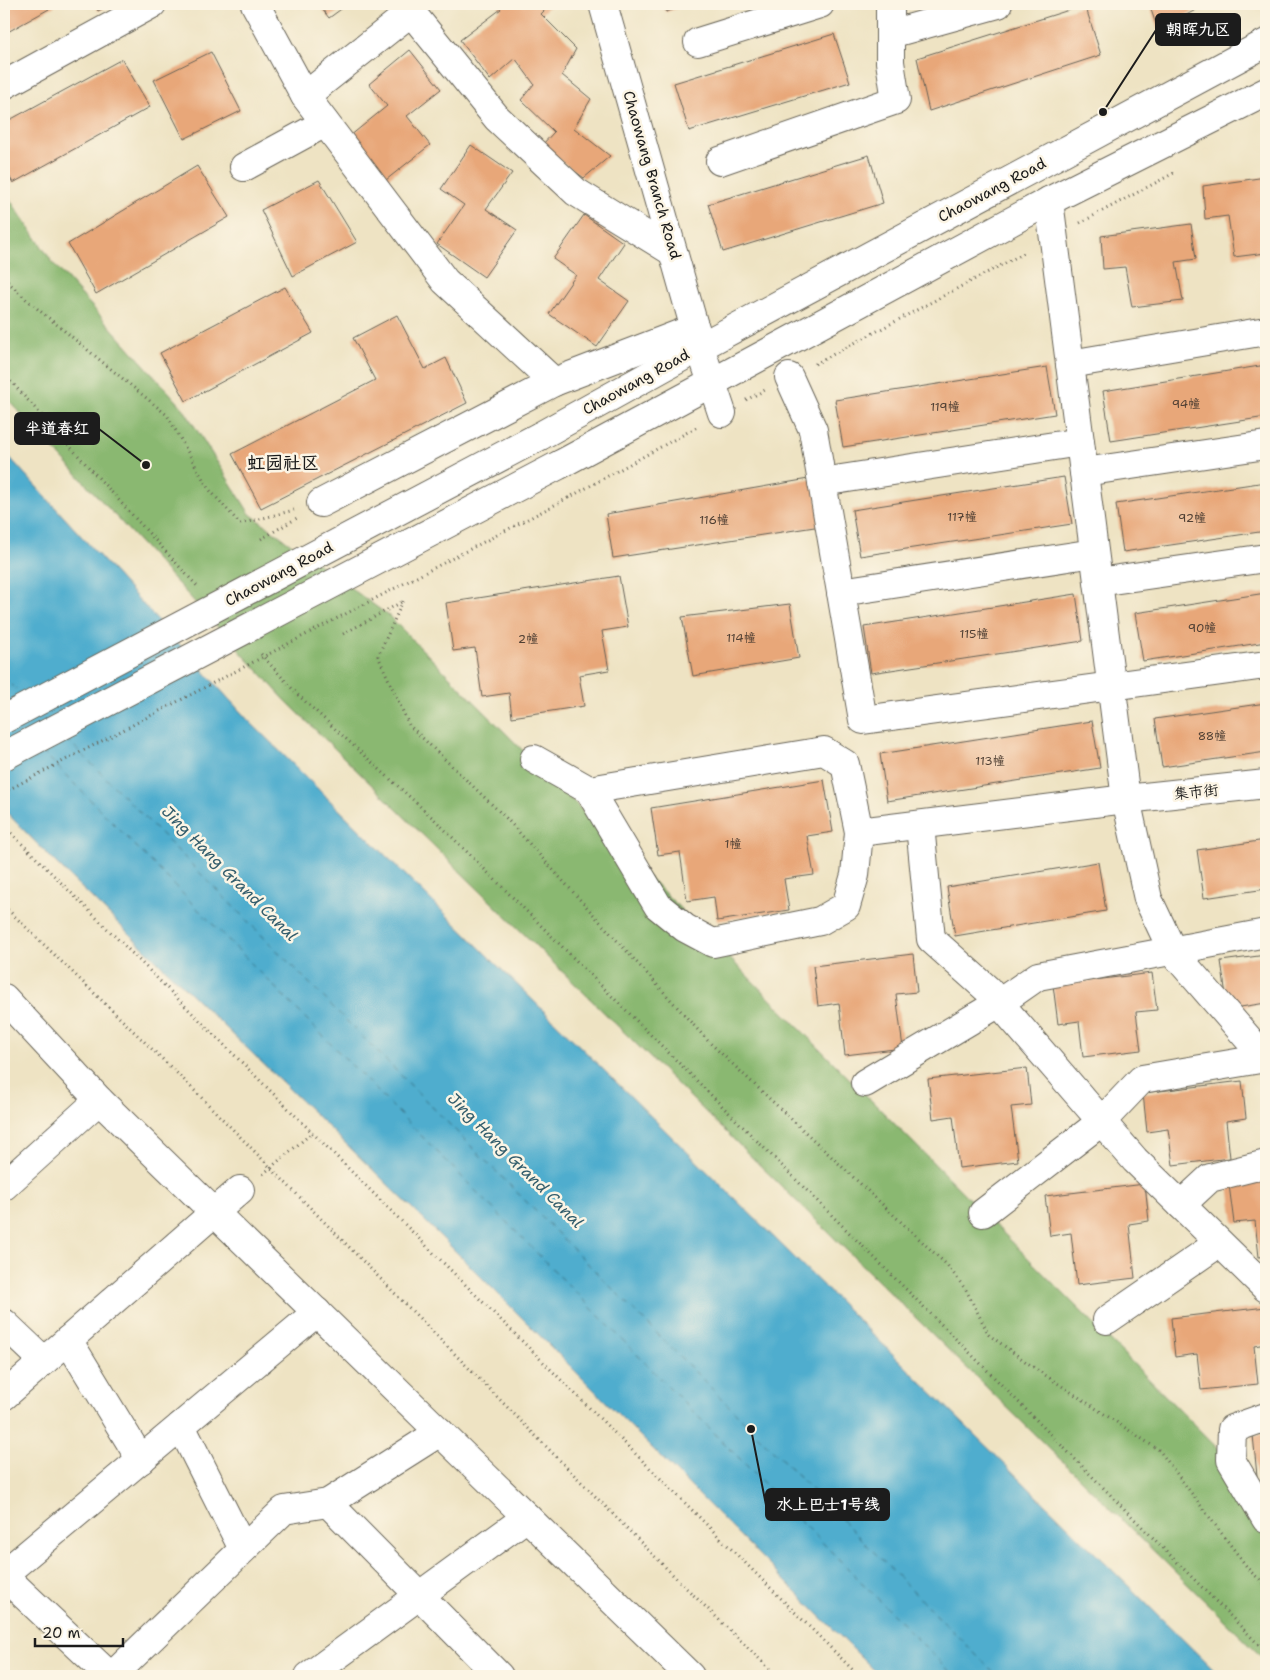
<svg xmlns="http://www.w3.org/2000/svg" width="1270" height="1680" font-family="'Shantell Sans','LXGW WenKai TC',sans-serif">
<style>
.forest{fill:#8ab871;stroke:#536a46}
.water{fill:#4fadce;stroke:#366475}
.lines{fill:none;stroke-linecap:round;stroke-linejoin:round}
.ferry{stroke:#335d6c;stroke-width:1;stroke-dasharray:6 5;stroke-linecap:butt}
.building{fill:#e8a779}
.minor-casing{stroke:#666256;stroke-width:30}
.major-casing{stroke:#666256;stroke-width:30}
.path{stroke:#666256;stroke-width:3;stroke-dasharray:1 4;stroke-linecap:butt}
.minor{stroke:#fff;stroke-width:28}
.major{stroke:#fff;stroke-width:28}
.major-bridge-casing{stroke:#666256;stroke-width:30;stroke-linecap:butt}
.path-bridge{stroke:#666256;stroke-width:3;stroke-dasharray:1 4;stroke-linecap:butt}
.major-bridge{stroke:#fff;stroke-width:28}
.labels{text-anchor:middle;stroke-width:5;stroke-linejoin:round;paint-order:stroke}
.number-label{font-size:12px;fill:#4f3f33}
.street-label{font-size:15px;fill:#1c1c1c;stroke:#fcf5e5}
.water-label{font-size:16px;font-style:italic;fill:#335d6c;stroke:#fcf5e5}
.quarter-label{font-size:18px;font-weight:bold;fill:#1c1c1c;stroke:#fcf5e5}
.leader{fill:none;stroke:#1c1c1c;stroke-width:2}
.callout-dot{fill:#1c1c1c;stroke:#fcf5e5;stroke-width:2}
.callout{fill:#1c1c1c;stroke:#1c1c1c;stroke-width:2}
.callout-label{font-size:16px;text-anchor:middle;font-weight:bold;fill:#fff}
</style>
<rect width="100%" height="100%" fill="#fcf5e5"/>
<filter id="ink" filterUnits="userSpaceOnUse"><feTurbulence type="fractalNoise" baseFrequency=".02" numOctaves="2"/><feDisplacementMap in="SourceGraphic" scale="10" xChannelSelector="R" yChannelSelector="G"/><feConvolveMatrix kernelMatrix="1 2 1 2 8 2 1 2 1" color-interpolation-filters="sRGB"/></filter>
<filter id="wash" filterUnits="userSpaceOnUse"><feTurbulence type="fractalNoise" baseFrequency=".0096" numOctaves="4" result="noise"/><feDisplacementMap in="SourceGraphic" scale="20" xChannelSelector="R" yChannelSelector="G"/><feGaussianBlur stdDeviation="1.12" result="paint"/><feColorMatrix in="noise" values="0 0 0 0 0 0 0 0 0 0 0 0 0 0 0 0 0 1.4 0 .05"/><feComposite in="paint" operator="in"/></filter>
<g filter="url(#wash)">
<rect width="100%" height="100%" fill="#eee3c3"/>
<path class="forest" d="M4,191L53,263L183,408L250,514L389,616L1266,1497V1661L285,700L4,395Z"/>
<path class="water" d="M4,451L248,720L1220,1676H880L411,1207L59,866L4,810Z"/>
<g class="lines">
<g class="ferry">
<path d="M4,677L21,694"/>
<path d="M17,726L23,732"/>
<path d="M67,739L997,1676"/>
<path d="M42,751L954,1676"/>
</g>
</g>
<g id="blocks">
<g class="building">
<path d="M4,4H58L4,34Z"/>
<path d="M94,4H111L98,11Z"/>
<path d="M318,4H348L329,18Z"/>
<path d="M497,4H551L541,14L576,49L562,75L591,99L574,128L610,156L584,178L541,146L554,132L521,100L534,84L515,58L490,80L460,40L501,9Z"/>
<path d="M663,4H690L666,12Z"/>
<path d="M1149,4H1207L1158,30Z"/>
<path d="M1085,5L1101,55L929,111L917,58Z"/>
<path d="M834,34L850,82L689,131L674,83Z"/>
<path d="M410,50L441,89L407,116L430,145L386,180L350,136L387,106L369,84Z"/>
<path d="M211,52L241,111L184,139L154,80Z"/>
<path d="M122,59L150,107L13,183L4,167V123Z"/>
<path d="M471,145L512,173L486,209L517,230L484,277L437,244L464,205L441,189Z"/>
<path d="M869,155L883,203L723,252L708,204Z"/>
<path d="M197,166L229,217L96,294L68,244Z"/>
<path d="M1266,177V253L1234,257L1228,216L1205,219L1203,186Z"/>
<path d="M319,180L357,242L293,276L261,210Z"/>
<path d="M584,215L624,243L599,280L629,301L597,347L549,314L576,275L553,259Z"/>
<path d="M1191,224L1196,259L1176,262L1183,301L1132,307L1125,267L1103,269L1101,236Z"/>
<path d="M285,287L313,333L186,401L160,353Z"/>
<path d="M397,315L425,369L446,358L467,403L261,508L232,454L375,380L353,338Z"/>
<path d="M1266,365V417L1111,441L1103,391Z"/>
<path d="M1047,367L1055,414L843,447L835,400Z"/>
<path d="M1064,477L1072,524L860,556L852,510Z"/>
<path d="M814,478L821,526L613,558L606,514Z"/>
<path d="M1266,482V531L1123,552L1116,504Z"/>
<path d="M619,576L628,627L602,631L609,670L579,675L584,706L512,717L509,693L482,697L475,648L453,651L446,603Z"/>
<path d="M1266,593V642L1143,661L1135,613Z"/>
<path d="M1076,594L1083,641L871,673L864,627Z"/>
<path d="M790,604L799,658L693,676L682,617Z"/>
<path d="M1266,703V752L1162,767L1155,719Z"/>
<path d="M1092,721L1100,768L887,801L880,754Z"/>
<path d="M824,780L833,832L807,836L814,875L784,879L789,910L717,921L714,897L687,901L680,852L658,855L651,808Z"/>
<path d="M1266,840V889L1204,898L1197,850Z"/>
<path d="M1098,862L1106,911L955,936L947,887Z"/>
<path d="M913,954L917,992L896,994L903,1048L845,1055L839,1003L818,1006L813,966Z"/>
<path d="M1266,955V1003L1228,1009L1221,961Z"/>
<path d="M1152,973L1157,1010L1136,1012L1141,1050L1083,1057L1079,1021L1058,1024L1053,985Z"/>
<path d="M1027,1068L1031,1105L1011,1107L1018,1161L959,1168L953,1116L933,1119L928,1079Z"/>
<path d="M1242,1081L1246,1118L1226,1121L1230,1158L1173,1165L1168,1129L1147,1132L1143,1093Z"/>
<path d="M1266,1180V1256L1259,1257L1255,1221L1234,1223L1229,1185Z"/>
<path d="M1145,1184L1149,1221L1129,1224L1135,1278L1077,1285L1071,1233L1050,1236L1045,1196Z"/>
<path d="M1266,1307V1344L1254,1346L1258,1384L1201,1390L1197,1354L1175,1357L1171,1318Z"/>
<path d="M1266,1434V1495L1259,1496L1253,1435Z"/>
</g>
</g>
</g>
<g filter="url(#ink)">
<use href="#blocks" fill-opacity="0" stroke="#666256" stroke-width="1"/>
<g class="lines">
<defs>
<g id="minor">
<path d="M255,4L305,96L445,281L554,382"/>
<path d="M603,4L700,347L722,413"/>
<path d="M890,34L998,4"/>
<path d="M698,42L820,4"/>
<path d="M4,85L152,4"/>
<path d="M305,96L411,12L497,118L576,192L673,252"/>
<path d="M720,161L896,100L890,62V4"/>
<path d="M244,167L325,123"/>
<path d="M1049,201L1126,799L1148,899L1173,952L1266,1059"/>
<path d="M1070,364L1266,331"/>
<path d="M789,377L813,430L863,720L1266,665"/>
<path d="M1084,472L1266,445"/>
<path d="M822,482L1080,442"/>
<path d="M321,503L554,382L695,328"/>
<path d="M1098,582L1266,558"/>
<path d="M841,592L1094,553"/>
<path d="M534,759L589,790L824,751L845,764L859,832L855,875L846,906L820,921L713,943L685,928L658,906L589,790"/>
<path d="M920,825L931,939L987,989L1135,1160L1266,1288"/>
<path d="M859,832L1126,799L1266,784"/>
<path d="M4,998L99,1100L690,1676"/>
<path d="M865,1083L999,1003L1038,976L1266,933"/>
<path d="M4,1186L99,1100"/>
<path d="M1181,1205L1210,1178L1266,1164"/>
<path d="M983,1213L1101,1122L1142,1079L1266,1058"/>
<path d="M1107,1320L1219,1243"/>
<path d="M4,1323L44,1361"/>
<path d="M68,1340L141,1460"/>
<path d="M4,1396L240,1190"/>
<path d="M1266,1417L1232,1429L1231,1460L1266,1519"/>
<path d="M181,1426L243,1549"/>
<path d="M328,1503L499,1676"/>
<path d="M4,1574L317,1312"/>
<path d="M4,1576L110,1676"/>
<path d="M112,1676L284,1510L328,1503L440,1432"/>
<path d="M309,1676L527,1517"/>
</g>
<g id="major">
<path d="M540,436L700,347L1266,43"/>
<path d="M561,464L1049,201L1266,92"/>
</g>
</defs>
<use href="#minor" class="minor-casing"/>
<use href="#major" class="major-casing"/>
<g class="path">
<path d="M1080,223L1174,173"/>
<path d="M4,278L28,301L167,415L208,488L240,524L294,510"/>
<path d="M815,364L1026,252"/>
<path d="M4,374L197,586"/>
<path d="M746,400L765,390"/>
<path d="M568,498L697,427"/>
<path d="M261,539L297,518"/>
<path d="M403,601L378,656L409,725L506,818L708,1041L947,1265L966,1290L989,1335L1036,1369L1159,1450L1250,1571L1266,1585"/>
<path d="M343,634L402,602"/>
<path d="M261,654L298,695L434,819L970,1353L1266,1652"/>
<path d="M4,826L859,1676"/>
<path d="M4,906L184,1080L679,1581L777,1676"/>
<path d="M263,1174L313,1132"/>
</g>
<use href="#minor" class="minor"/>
<use href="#major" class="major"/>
<defs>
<g id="major-bridge">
<path d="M4,719L540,436"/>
<path d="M4,756L561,464"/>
</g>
</defs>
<use href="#major-bridge" class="major-bridge-casing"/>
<path class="path-bridge" d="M4,792L568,498"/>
<use href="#major-bridge" class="major-bridge"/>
</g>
</g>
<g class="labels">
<g class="number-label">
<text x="1186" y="408">94幢</text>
<text x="945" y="411">119幢</text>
<text x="962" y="521">117幢</text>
<text x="1192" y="522">92幢</text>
<text x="714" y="524">116幢</text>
<text x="1202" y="632">90幢</text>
<text x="974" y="638">115幢</text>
<text x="741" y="642">114幢</text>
<text x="528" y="643">2幢</text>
<text x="1212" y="740">88幢</text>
<text x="990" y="765">113幢</text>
<text x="733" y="848">1幢</text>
</g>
<g class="street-label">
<text transform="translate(652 175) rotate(74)" y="5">Chaowang Branch Road</text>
<text transform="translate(992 190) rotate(-28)" y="5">Chaowang Road</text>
<text transform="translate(636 382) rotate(-29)" y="5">Chaowang Road</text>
<text transform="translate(279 574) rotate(-28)" y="5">Chaowang Road</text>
<text transform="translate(1196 792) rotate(-6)" y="5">集市街</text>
</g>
<g class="water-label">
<text transform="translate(230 873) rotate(45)" y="6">Jing Hang Grand Canal</text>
<text transform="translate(516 1160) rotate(45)" y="6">Jing Hang Grand Canal</text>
</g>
<g class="quarter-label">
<text x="283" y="469">虹园社区</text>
</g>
</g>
<path class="leader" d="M1103 112L1156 30M146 465L99 429M751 1429L766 1505"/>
<g class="callout-dot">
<circle cx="1103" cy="112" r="5"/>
<circle cx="146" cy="465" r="5"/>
<circle cx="751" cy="1429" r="5"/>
</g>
<g class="callout">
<rect x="1156" y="14" width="84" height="31" rx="5"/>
<rect x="15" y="413" width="84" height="31" rx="5"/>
<rect x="766" y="1489" width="123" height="31" rx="5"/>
</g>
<g class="callout-label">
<text x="1198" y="35">朝晖九区</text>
<text x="57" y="434">半道春红</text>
<text x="828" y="1510">水上巴士1号线</text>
</g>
<rect width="1270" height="1680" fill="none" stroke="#fcf5e5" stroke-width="20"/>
<path d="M35 1638v8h88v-8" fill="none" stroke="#1c1c1c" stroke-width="2.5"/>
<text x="42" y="1638" font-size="15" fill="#1c1c1c" stroke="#fcf5e5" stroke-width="4" paint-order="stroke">20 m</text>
</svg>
